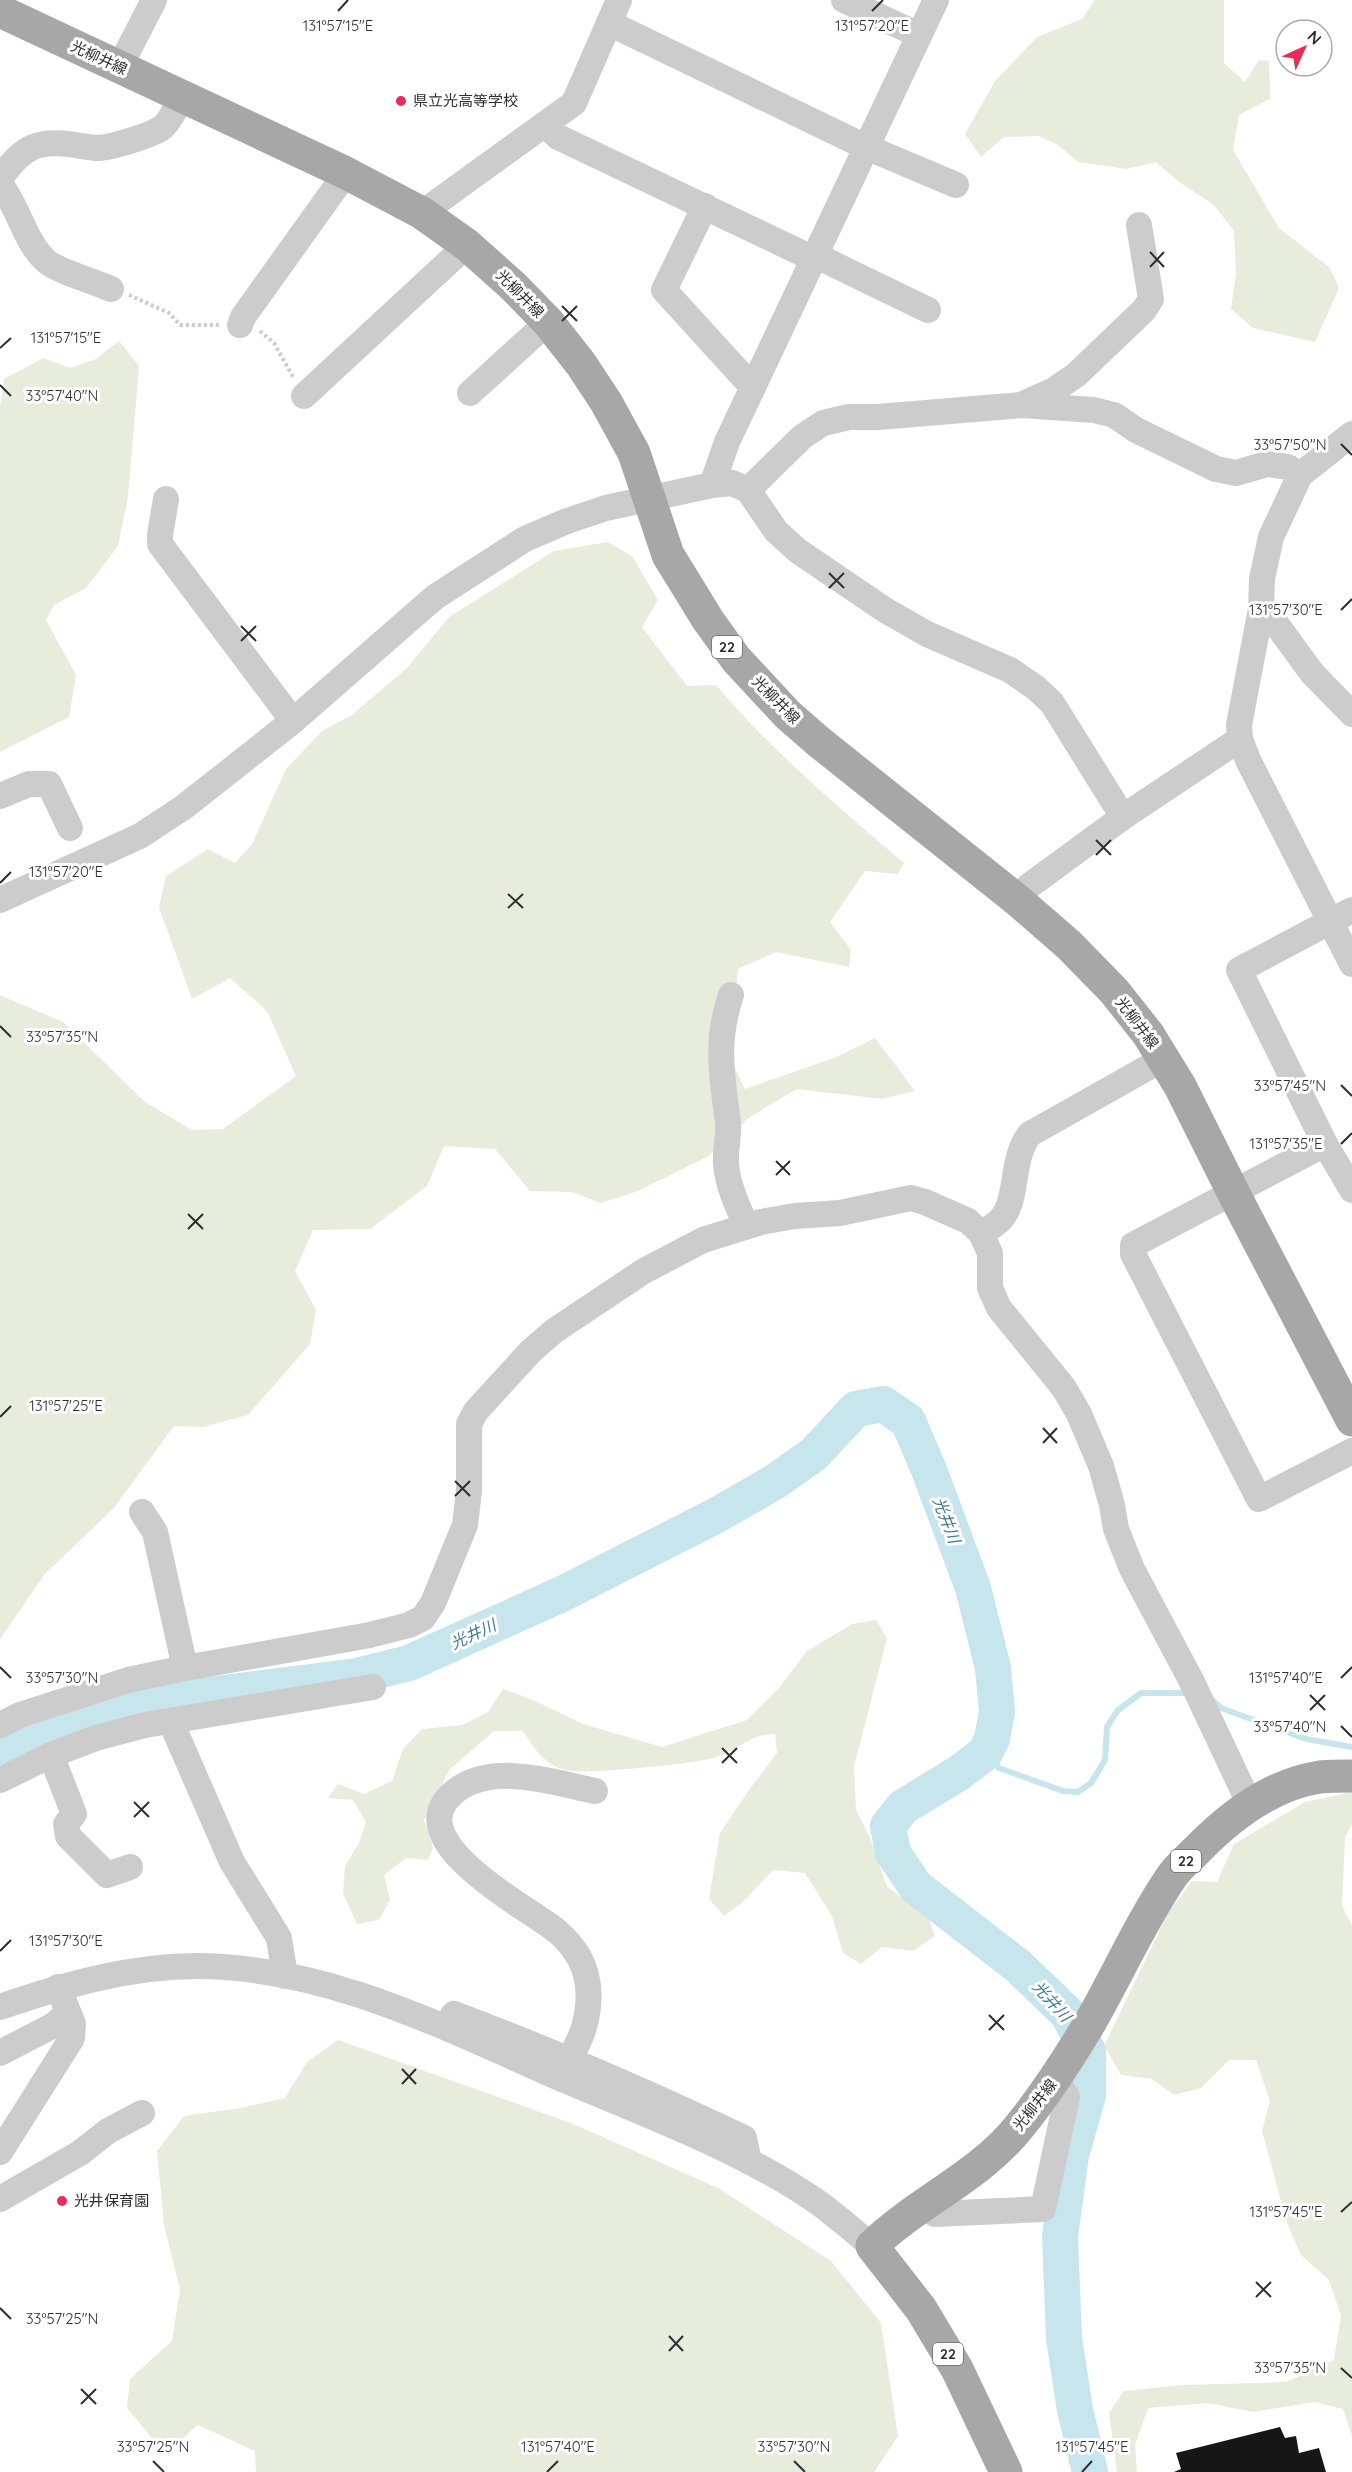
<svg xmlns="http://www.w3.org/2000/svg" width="1352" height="2472" font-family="Quicksand,'Noto Sans JP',sans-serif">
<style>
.green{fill:#e8ecdc}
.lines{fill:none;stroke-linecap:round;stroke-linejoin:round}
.stream{stroke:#c7e5ed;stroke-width:6}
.river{stroke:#c7e5ed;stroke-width:36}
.building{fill:#161616}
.path{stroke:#ccc;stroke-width:4;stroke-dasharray:3 3;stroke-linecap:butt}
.minor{stroke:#ccc;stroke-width:26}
.major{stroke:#a7a7a7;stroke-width:33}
.ticks{fill:none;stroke:#2f2f2f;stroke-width:2}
.poi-dot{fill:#ec2a59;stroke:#fff;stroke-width:2}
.labels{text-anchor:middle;stroke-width:6;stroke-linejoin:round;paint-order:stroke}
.shield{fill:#fff;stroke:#6d6d6d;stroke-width:1.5}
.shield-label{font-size:14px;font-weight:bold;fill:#2f2f2f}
.street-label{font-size:15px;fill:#2f2f2f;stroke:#fff}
.poi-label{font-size:15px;fill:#2f2f2f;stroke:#fff;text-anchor:start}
.water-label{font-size:16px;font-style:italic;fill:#377a8d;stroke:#fff}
.ticks-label{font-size:15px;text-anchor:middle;fill:#2f2f2f;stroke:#fff;stroke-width:6;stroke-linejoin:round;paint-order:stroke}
</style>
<rect width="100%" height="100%" fill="#fff"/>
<g class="green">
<path d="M1095,0H1224V63L1245,82L1259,60L1269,61L1270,99L1239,115L1233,150L1279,228L1330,268L1339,288L1315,342L1253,328L1231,309L1236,273L1234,231L1214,205L1179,182L1156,162L1127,169L1078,162L1058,145L1039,136L1004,137L981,157L965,134L995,81L1037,37L1082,19Z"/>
<path d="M119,341L139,366L128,497L118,546L86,588L54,605L46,620L76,675L69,717L0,752V407L4,379L43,358L70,368L96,359Z"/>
<path d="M608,542L632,556L658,600L642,627L687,686L716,685C772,751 838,807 904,863L898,874L865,871L830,922L851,950L849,967L776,952L738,969L729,1056L745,1089L834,1058L875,1038L915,1091L882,1099L797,1089L750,1117L709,1156L638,1191L601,1203L571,1192L530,1191L495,1149L444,1146L427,1186L370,1229L313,1230L295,1271L316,1310L310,1344L248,1415L203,1427L174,1426L113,1509L45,1574L0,1639V995L63,1022L145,1102L192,1130L223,1129L296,1076L267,1011L230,978L192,999L159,907L166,876L208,849L235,863L252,844L286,769L322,731L352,715L408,667L449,617L554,551Z"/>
<path d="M876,1620L887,1638L854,1767L856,1810L870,1838L887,1887L928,1916L935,1936L913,1951L882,1947L861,1964L843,1953L832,1916L805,1873L773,1870L742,1903L724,1916L709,1899L720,1833L749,1790L777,1753L775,1734C749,1734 739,1750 716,1757C697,1764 583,1775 565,1770C543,1763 535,1750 523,1731H494L450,1769L424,1820L433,1848L428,1860L406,1858L384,1875L390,1900L379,1920L357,1924L343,1893L345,1866L359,1843L366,1822L353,1800L328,1798L338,1784L364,1794L392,1781L403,1749L422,1729L462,1725L488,1712L503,1689L531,1699L583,1724L662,1747L747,1720L780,1687L807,1651L852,1624Z"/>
<path d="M1352,1792V1824L1345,1837L1342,1906L1352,1925V2436L1343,2409L1315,2402L1253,2412L1208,2403L1148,2408L1135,2445L1137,2472H1117L1109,2413L1124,2391L1182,2385L1286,2382L1334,2360L1341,2316L1329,2280L1301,2255L1287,2223L1262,2131L1270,2101L1256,2060H1229L1201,2088L1174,2095L1152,2079L1121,2075L1104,2046L1168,1913L1192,1881L1217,1882L1234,1844L1305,1802Z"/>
<path d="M338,2040L571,2123L718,2188L831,2261L881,2323L898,2436L874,2472H256L255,2451L198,2425L165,2454L127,2408L130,2379L172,2341L180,2290L164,2225L157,2151L184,2116L240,2108L285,2098L307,2062Z"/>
</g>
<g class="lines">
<g class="stream">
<path d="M1212,1700L1221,1708L1306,1739L1352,1747"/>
<path d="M985,1753L999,1768L1063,1791L1078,1792L1091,1783L1105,1760L1107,1727L1118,1710L1141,1693H1188"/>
</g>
<path class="river" d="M0,1747L42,1732L137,1704L357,1676L409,1663L562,1594L717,1515L776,1481L814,1454L856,1409L883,1404L908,1421L929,1470L973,1588L993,1668L997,1712L992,1739L985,1753L959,1773L903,1807L888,1826L893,1853L916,1887L1018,1966L1067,2013L1088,2051V2095L1071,2155L1060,2236L1064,2338L1075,2410L1090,2472"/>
</g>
<path class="building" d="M1280,2427L1285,2438L1296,2436L1299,2453L1319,2448L1326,2472H1174L1181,2469L1176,2453Z"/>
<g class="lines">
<g class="path">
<path d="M129,295L169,313L180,325H220"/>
<path d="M260,331L274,343L293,377"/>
</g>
<g class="minor">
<path d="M844,0L919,35"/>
<path d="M609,23L866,147L956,185"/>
<path d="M119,68L154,0"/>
<path d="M545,125L558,137L814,259L825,260L928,310"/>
<path d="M0,178C10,166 18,154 33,147C53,139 77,146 97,148C110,148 153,135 163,127C171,120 177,106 182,96"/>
<path d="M0,184C19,207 24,241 46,261C57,271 96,282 111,289"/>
<path d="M705,206L664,290L746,380L755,383"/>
<path d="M422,213L574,103L619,0"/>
<path d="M240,325L243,317L346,173"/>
<path d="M470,393L548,322"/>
<path d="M304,396L467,245"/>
<path d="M1025,403L1054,390L1076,375L1144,310L1151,299L1139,225"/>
<path d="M1352,434L1300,475L1271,537L1262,579L1261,609L1239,725L1240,739L1248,760L1352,964"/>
<path d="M712,485L727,442L936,0"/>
<path d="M748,490L802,437L823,423L849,417H878L1022,405L1094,410L1114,415L1136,430L1216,469L1236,473L1267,464L1288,467L1300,475"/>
<path d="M166,499L160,535V544L293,721"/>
<path d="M1261,609L1274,621L1312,673L1352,714"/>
<path d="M0,796L29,784H49L70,828"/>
<path d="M1016,899L1029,886L1123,817L1240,739"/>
<path d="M0,900L140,836L184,807L293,721L435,597L525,539L567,521L606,508L712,485L732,483L748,490L776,531L798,551L885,610L927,634L1010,670L1036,688L1052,703L1123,817"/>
<path d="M1352,910L1239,970L1325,1144L1352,1190"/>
<path d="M731,995C715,1042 722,1076 728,1123C729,1136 725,1151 726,1164C728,1186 737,1205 746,1225"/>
<path d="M1325,1144L1133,1245V1254L1259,1499L1352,1451"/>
<path d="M981,1233C988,1229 996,1225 1001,1219C1019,1200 1010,1158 1030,1134L1163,1059"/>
<path d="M142,1512L155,1532L185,1668"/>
<path d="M171,1722L232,1862L279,1938L285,1976"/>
<path d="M0,1725L20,1715L128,1680L185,1668L370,1635L409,1625L423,1618L433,1603L465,1525L469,1491V1424L476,1411L531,1351L554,1331L644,1271L703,1240L761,1222L795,1216L840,1213L911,1198L925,1202L968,1221L981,1233L990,1253V1288L999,1308L1064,1388L1079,1414L1101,1466L1112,1505L1116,1529L1132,1569L1192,1682L1250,1805"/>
<path d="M51,1755L74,1814L66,1824L68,1836L107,1875L130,1867"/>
<path d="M0,1780L51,1755L96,1738L145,1725L373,1687"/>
<path d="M0,2007C64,1985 130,1966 198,1966C326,1967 439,2025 553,2075C637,2111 738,2148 813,2199C834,2213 853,2231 872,2246"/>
<path d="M453,2015L454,2014C553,2051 649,2093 744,2138L749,2162"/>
<path d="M0,2053L54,2025L68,2012"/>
<path d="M568,2059C589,2031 596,1988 579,1957C574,1949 565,1938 558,1932C531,1909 400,1843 451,1795C488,1760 552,1782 595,1791"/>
<path d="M0,2152L72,2038L73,2024L58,1987"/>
<path d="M0,2199L80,2153L108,2131L142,2113"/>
<path d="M923,2207L935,2214L1043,2209L1067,2097L1056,2079"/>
</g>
<g class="major">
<path d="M0,11L346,173L422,213L467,245L513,286L548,322L581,364L606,402L634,453L668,555L708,620L736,659L788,715L819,742L1016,899L1069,945L1114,991L1148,1034L1180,1086L1234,1194L1352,1420"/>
<path d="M1006,2472L957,2369L921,2309L872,2246C917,2202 979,2177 1019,2127C1045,2095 1067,2061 1088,2026C1117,1976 1140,1923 1172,1876C1179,1866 1189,1858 1197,1850C1230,1816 1273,1784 1320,1777C1331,1776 1342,1776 1352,1776"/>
</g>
</g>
<path class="ticks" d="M338,11L348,0M872,11L883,0M1150,252L1164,267M1150,267L1164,252M562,306L577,321M562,321L577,306M0,348L11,338M0,385L11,396M1341,444L1352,455M829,573L844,588M829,588L844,573M1341,610L1352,599M241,626L256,641M241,641L256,626M1096,840L1111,855M1096,855L1111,840M0,883L11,872M508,894L523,908M508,908L523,894M0,1026L11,1037M1341,1085L1352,1096M1341,1144L1352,1133M776,1161L790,1175M776,1175L790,1161M188,1214L203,1229M188,1229L203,1214M0,1417L11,1406M1043,1428L1057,1443M1043,1443L1057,1428M455,1481L470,1496M455,1496L470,1481M0,1667L11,1678M1341,1678L1352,1667M1310,1695L1325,1710M1310,1710L1325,1695M1341,1726L1352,1737M722,1748L737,1763M722,1763L737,1748M134,1802L149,1817M134,1817L149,1802M0,1951L11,1940M989,2015L1004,2030M989,2030L1004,2015M402,2069L416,2084M402,2084L416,2069M1341,2212L1352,2202M1256,2282L1271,2297M1256,2297L1271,2282M0,2308L11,2319M669,2336L683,2351M669,2351L683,2336M1341,2368L1352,2378M81,2389L96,2404M81,2404L96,2389M153,2461L164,2472M794,2461L805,2472M547,2472L558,2461M1082,2472L1092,2461"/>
<g class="poi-dot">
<circle cx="401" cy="101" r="6"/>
<circle cx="62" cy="2201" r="6"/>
</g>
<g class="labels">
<g class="shield">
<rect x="712" y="636" width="30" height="22" rx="4.5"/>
<rect x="1171" y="1850" width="30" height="22" rx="4.5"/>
<rect x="933" y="2343" width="30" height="22" rx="4.5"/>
</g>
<g class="shield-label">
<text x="727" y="652">22</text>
<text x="1186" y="1866">22</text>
<text x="948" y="2359">22</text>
</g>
<g class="street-label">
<text transform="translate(99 58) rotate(25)" y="5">光柳井線</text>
<text transform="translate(520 294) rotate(45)" y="5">光柳井線</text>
<text transform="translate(776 700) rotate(45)" y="5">光柳井線</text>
<text transform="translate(1137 1023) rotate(53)" y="5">光柳井線</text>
<text transform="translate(1035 2105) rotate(-52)" y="5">光柳井線</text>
</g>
<g class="poi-label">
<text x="413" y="106">県立光高等学校</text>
<text x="74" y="2206">光井保育園</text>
</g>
<g class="water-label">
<text transform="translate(947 1520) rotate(69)" y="6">光井川</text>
<text transform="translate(473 1634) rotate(-25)" y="6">光井川</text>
<text transform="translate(1052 2001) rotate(48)" y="6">光井川</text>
</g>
</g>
<g class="ticks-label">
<text x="338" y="31">131°57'15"E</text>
<text x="872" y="31">131°57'20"E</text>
<text x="66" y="343">131°57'15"E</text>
<text x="62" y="401">33°57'40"N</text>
<text x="1290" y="450">33°57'50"N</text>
<text x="1286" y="615">131°57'30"E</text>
<text x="66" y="877">131°57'20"E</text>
<text x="62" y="1042">33°57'35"N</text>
<text x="1290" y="1091">33°57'45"N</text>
<text x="1286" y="1149">131°57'35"E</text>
<text x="66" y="1411">131°57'25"E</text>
<text x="62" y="1683">33°57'30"N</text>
<text x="1286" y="1683">131°57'40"E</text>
<text x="1290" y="1732">33°57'40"N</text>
<text x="66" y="1946">131°57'30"E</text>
<text x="1286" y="2217">131°57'45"E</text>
<text x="62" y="2324">33°57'25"N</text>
<text x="1290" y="2373">33°57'35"N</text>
<text x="153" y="2452">33°57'25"N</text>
<text x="558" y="2452">131°57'40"E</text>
<text x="794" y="2452">33°57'30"N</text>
<text x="1092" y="2452">131°57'45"E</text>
</g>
<g transform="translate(1304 48) rotate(45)"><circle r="28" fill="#ffffff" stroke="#acacac" stroke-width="1.5"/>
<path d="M0-4.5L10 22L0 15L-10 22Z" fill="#ec2a59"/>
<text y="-9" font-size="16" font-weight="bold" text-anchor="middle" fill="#2f2f2f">N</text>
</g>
</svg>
